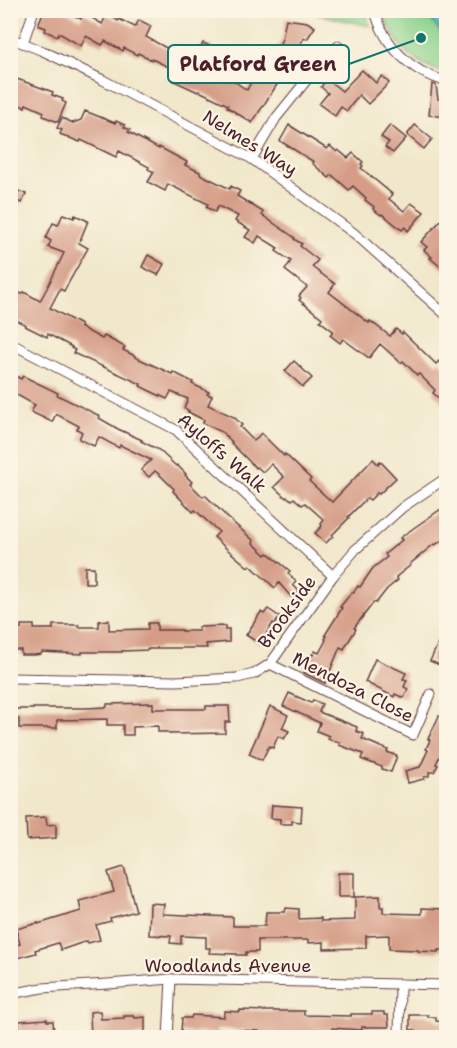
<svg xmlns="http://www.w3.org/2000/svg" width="457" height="1048" font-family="'Shantell Sans',sans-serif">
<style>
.green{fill:#8dd38d;stroke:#6c795c;stroke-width:1.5}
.water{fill:#57c4cf;stroke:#50727d;stroke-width:1.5}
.building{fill:#d59d87}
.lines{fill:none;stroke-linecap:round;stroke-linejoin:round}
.street-casing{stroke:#633d43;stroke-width:11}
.street{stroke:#fff;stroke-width:9}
.labels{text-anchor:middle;stroke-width:4.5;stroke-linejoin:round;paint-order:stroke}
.street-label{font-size:18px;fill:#4a1f2b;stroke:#fcf5e5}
.leader{fill:none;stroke:#0f766e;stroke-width:2}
.callout-dot{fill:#0f766e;stroke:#fcf5e5;stroke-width:2}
.callout{fill:#fcf5e5;stroke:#0f766e;stroke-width:2}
.callout-label{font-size:20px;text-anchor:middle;font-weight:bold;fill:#4a1f2b}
</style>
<rect width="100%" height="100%" fill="#fcf5e5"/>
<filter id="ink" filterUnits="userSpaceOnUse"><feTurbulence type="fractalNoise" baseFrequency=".0167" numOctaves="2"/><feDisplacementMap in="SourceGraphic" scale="12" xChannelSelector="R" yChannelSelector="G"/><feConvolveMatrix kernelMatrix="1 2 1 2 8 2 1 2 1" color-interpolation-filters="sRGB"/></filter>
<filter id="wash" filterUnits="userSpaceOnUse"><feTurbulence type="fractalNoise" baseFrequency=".008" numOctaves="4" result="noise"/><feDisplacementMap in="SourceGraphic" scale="24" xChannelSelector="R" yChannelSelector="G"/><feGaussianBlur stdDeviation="1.35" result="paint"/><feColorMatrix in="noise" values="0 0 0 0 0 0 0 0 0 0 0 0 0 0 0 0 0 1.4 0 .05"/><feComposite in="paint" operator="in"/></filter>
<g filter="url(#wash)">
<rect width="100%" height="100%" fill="#f1e8cb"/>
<g class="green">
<path d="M304,11H365L370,26Z"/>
<path d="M383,11H446V74C410,61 395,47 383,11Z"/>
</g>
<path class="water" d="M424,11H446V39Z"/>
<g id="blocks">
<g class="building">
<path d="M44,10H61L81,19L84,13L102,24L107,14L118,21L119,19L135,27L139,20L151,26L146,37L172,51V52L194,63L203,43L212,47L206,60L227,71L225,75L247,90L269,47L276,51L282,39L286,19L307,22L315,27L307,39L304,38L288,64H286L278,79L280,80L252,123L227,107L228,105L199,91L198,92L174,81L179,72L152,59V60L138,53L137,55L124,48L123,51L105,41L102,45L86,36L81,46L59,33L57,36L45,31L46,28L38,25Z"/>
<path d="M362,70L376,83L382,76L389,83L368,104L359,95L347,111L341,107L335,116L319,104L328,93L321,87L327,79L342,91Z"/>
<path d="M17,79L53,92L52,95L63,99L62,101L66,103L58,122L43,116L44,112L26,104L25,107L10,102V81L16,83Z"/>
<path d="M432,84L436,85L438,99L447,100V117L429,115Z"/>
<path d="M85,111L115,123L116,121L125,125L124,127L130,130L128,132L159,149V147L187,162L185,165L200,172V174L230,189L231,186L240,191L237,196L263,212L262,215L295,238L294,239L302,244L300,246L318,260L312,267L335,284L329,292L369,323L370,321L390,336L396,329L402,334L403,332L436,364L439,361L447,369V406L433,393L435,390L419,374L417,375L403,361L401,363L380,344L369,358L343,339L340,343L330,335L333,331L320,321L322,318L299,300L301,298L299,296L307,287L285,270L291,261L276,251L278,248L259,236L255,243L245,237L250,230L235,221L238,216L218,206L215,212L206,207L208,204L168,184L165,191L148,182L154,172L148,169L149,167L119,151L116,157L81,140L80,142L60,134L62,130L57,128L62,118L73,123L81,120Z"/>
<path d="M289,125L327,149L330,146L337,152L338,150L348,158L353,153L363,162L361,164L363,166L361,168L392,194L389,199L404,211L411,203L424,212L408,231L405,227L402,230L382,214L381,215L373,209L374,207L365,200L366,198L353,186L349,190L332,175L329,178L312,163L314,162L280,141Z"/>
<path d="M390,125L406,138L393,153L385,147L389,142L381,137Z"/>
<path d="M415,125L432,139L424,149L407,135Z"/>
<path d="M10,188L26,194L22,203L10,199Z"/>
<path d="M63,214L74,218L75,215L88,221L79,243L88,248L64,291L60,289L50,308L81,325L80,327L102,339L104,336L125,347L123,350L135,356V357L172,374L173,372L193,382L192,384L209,392L207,394L212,396L208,405L234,417L242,425L240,427L254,441L261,433L284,456L285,454L311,479L309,481L332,502L373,459L378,464L380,461L396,478L379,494L377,493L370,500L367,498L348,517L349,518L332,535L333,536L326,543L315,533L322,526L321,524L324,520L305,503L302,505L294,498L292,500L287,497L286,498L274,487L284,477L271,464L263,472L257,467L256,468L231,443L232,442L222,432L203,423L204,420L188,412L189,411L184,408L188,399L171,392L167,399L148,390L140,386L141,384L73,353L75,350L71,348L72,347L48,334L47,337L25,326L26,325L10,317V290L18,294L19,293L22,294L24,292L40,301L47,288L64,253L48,247L51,241L46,238L53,223L58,225Z"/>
<path d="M441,220L447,225V272L430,258L432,257L424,250L427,247L421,242Z"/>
<path d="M148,255L164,264L158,275L142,267Z"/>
<path d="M294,361L312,378L303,387L285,371Z"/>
<path d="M10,373L21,379L23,376L58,393L57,395L100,416L99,418L118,429L142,440L141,441L159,450L176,466L177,465L186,474L185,475L192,482L190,484L203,497L205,495L228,518L254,541L253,543L266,555L268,553L290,571L288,573L296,582L293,585L299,591L292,598L279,583L275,588L250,565L248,567L228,550L214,537L219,532L195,510L193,512L173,491L174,489L161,476L155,471L149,477L141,470L151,460L120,445L119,448L99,437L94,446L79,439L82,432L77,429L79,426L56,414L52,422L31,412L35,405L10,391Z"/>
<path d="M447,505V531L443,533L446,538L435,545L434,544L410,564L411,565L396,577L398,580L387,589L376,603L374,602L354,628L356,629L344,649L340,647L325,683L304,673L312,654L314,655L315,651L319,653L326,640L325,639L327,636L325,635L342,608L340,607L352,592L353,593L358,586L360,587L373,568L387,557L385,554L402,540L400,538L415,527Z"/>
<rect x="85" y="567" width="9" height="16"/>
<path d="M268,609L280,617L275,624L273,623L260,644L246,635L261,612L264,614Z"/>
<path d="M109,620V630L148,629V623H157V630H182V631H199V627L225,626V630L229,629V642L206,644L207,648H157V649H148V650L122,651V652H82V654L42,652L41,654L34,655H21V650H12L13,629H21V625H34V629H53V625H79V627H99V621Z"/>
<path d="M438,644L447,647V668L430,661Z"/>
<path d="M375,659L406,673L403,679L407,680L404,687L408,689L404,698L395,694L394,697L365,682Z"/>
<path d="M289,693L311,703L313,700L322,704L319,712L357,727L356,731L364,734L362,739L388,750L387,752L397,756L391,772L382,769V767L361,759L363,754L339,745L340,743L328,739L329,736L317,731L320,723L283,706Z"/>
<path d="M153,703V709H206V706H229L230,722H225V733L169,734L167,732H158V726L133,727V735H123V725H107V719L57,720V728H19V719L10,720V709H33V708H85L107,707V704Z"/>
<path d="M270,706L288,715L282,728L289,731L284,739L278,736L273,748L269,746L262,760L249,754Z"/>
<path d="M439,716L447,717V726L444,734L447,735V748L444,747L436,764L438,765L434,772H429V776L424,777V779L408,783L405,771L420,767L428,750L426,749L430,740L428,739Z"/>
<path d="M272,805L302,807L301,822L292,821V824H280V819L271,818Z"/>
<path d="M46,817L47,825L56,824V838L27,840L26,818Z"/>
<path d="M124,867L136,911L110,918L111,921L96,925L100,940L88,943L87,941L61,950L58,943L35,950L36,953L10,960V947L20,944L16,929L38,923V924L81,911L79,901L114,892L108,872Z"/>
<rect x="338" y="873" width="16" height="24"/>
<path d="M380,896V907H383V913L422,914V908L445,909V933H447V950H438V952L418,951V950L389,949V935L366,936V948L324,949V942L308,943V940H258V952H246V955H237V954L209,953L210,948H206V937L181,936V944L170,943L171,936L149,935L150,903L164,904L163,914L233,917V926H265L266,912H285L286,908L299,909V919L321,918V921L355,920V897Z"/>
<path d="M240,1010L263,1011H304V1015L351,1016V1014H372V1012H384V1015H388L389,1027H362V1030L332,1028V1030L314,1029L313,1037L259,1034V1031L216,1029V1034L181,1032L182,1018H191L192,1015L224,1017V1011L240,1012Z"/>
<path d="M100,1011L101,1019L124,1018V1016H134L135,1018L145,1017V1035L129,1036V1038H91L90,1012Z"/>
<path d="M410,1015H428V1017H436V1021L447,1022V1038H437V1034H415V1030H410Z"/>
<path d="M47,1019V1021H53L54,1034H47V1038H20L19,1021Z"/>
</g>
</g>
</g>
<g filter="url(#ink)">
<use href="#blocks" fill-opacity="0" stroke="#633d43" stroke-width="1.5"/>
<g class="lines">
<defs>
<g id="street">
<path d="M375,10C383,45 412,73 446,81"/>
<path d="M10,38L43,51L103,80L252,159L355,234L446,315"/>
<path d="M23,43L34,10"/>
<path d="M252,159L276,118L314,71L338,46"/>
<path d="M10,343L176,430L333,576"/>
<path d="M270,664L413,735L431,694"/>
<path d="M10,678L176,681L237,678L254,674L270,664L333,576L355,550L403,507L446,478"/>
<path d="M10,994L42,988L108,984L171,979L446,985"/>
<path d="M168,1038L171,979"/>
<path d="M399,1038L400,984"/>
</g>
</defs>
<use href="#street" class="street-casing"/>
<use href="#street" class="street"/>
</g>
</g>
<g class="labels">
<g class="street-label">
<text transform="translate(250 143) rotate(32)" y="6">Nelmes Way</text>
<text transform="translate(222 453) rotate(41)" y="6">Ayloffs Walk</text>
<text transform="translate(287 612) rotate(-54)" y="6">Brookside</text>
<text transform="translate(353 687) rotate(27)" y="6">Mendoza Close</text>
<text x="228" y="972">Woodlands Avenue</text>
</g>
</g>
<path class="leader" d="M421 38L349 64"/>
<circle class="callout-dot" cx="421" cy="38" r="6"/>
<rect class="callout" x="168" y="45" width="181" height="38" rx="6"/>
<g class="callout-label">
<text x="258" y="71">Platford Green</text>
</g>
<rect width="457" height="1048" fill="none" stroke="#fcf5e5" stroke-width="36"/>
</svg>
